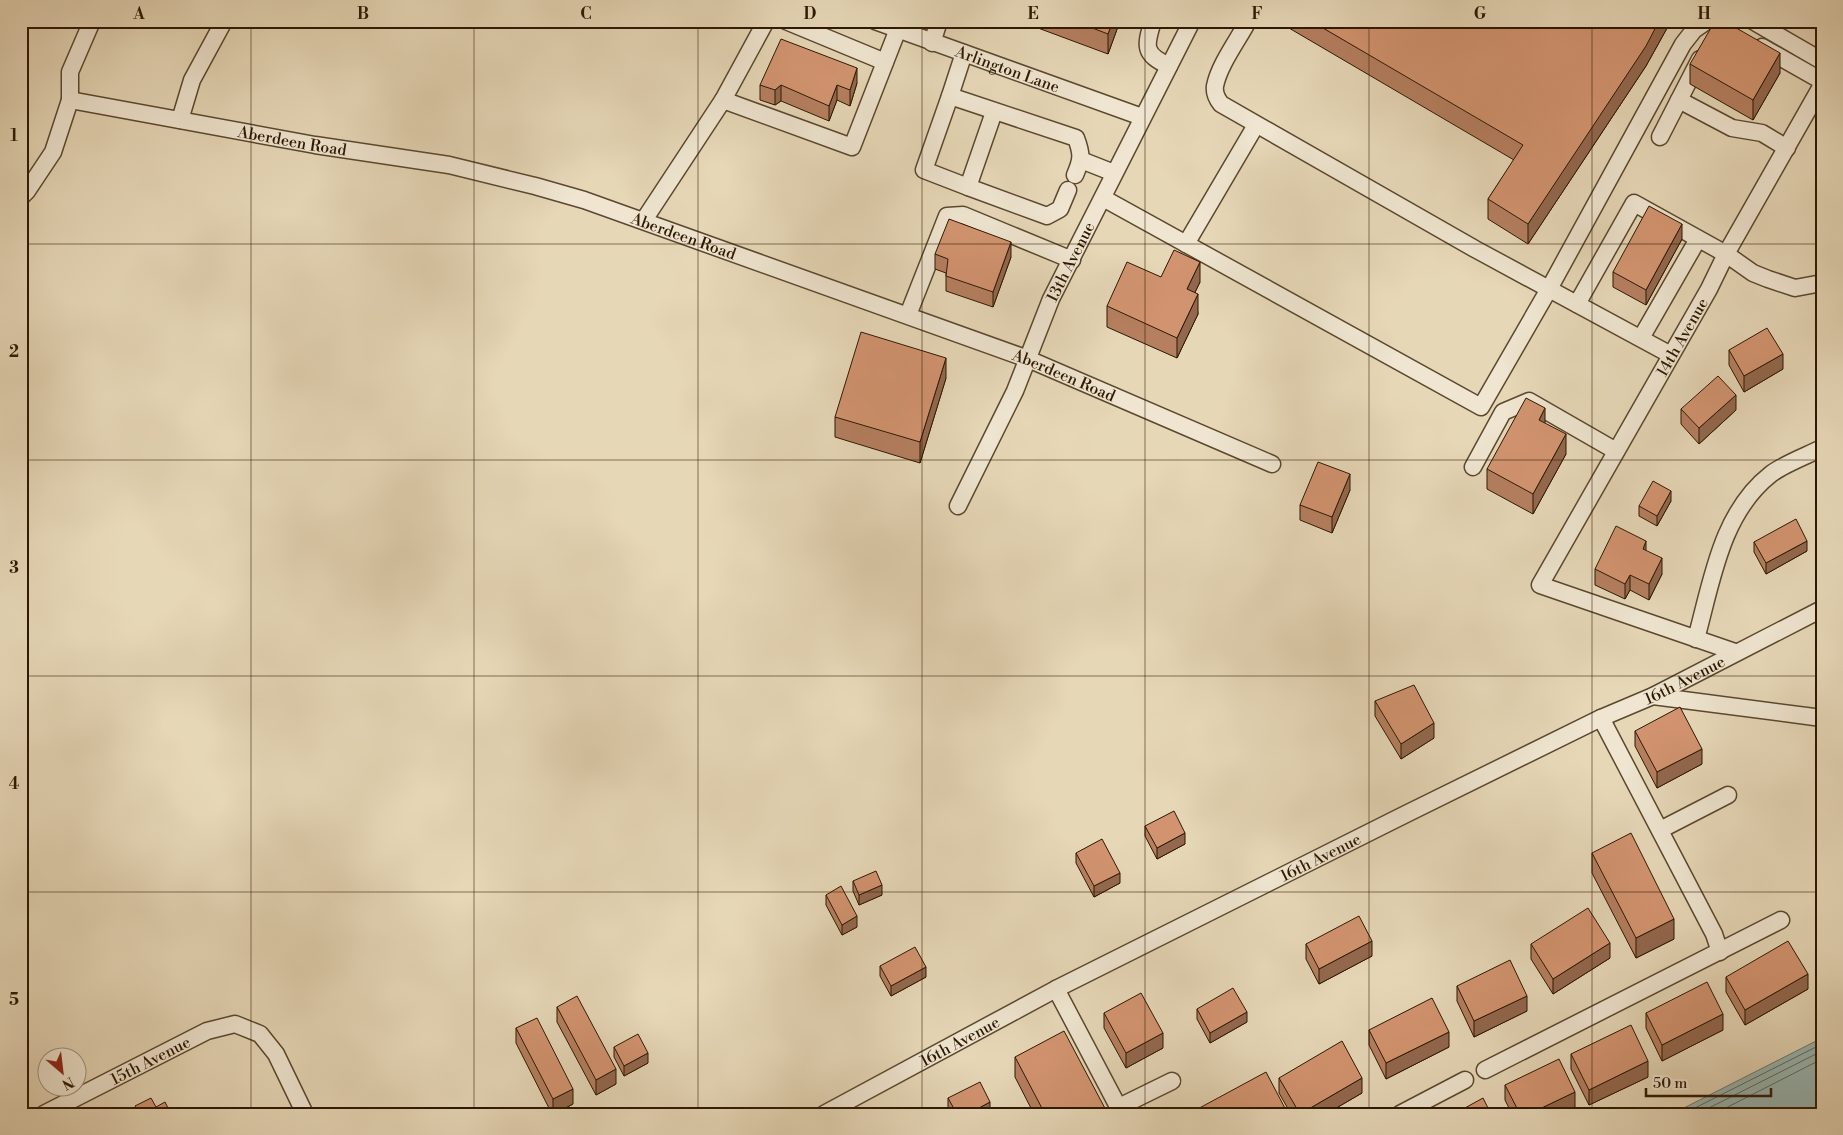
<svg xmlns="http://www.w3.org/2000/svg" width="1843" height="1135" font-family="'Libre Bodoni',serif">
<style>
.water{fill:#97b8b5;stroke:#6d786d}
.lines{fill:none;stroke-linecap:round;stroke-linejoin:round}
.shore{stroke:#62685b;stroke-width:1}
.minor-casing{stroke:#5b482e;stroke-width:19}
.minor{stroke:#efe5d0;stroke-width:16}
.wall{fill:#b57f60;stroke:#2d1801}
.shaded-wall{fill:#93684e;stroke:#2d1801}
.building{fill:#d29470;stroke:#2d1801}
.grid{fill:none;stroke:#2d1801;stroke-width:1;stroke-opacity:0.55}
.labels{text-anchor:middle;stroke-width:5;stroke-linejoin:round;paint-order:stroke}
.street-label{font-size:16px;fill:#2d1801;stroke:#efe5d0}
.neatline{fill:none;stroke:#2d1801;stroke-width:2}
.grid-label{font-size:16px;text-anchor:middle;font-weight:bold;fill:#2d1801}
</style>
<rect width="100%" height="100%" fill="#e6d7b7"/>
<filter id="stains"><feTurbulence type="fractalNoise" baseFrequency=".004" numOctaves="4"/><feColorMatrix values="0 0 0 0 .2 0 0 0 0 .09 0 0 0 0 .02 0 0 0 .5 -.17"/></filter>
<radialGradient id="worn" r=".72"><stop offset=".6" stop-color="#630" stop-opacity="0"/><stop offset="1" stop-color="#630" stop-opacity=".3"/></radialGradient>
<path class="water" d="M1822,1038V1114H1672Z"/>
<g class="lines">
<g class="shore">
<path d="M1683,1114L1822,1044"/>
<path d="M1697,1114L1822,1051"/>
<path d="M1714,1114L1822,1059"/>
</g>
<defs>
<g id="minor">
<path d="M766,21L723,100L852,147L898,29"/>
<path d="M786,21L885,62"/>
<path id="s1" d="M875,21L1142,117"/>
<path d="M1153,21C1145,46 1143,54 1169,66"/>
<path d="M1248,21C1238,40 1219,65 1215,86C1214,93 1217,99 1221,104L1475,249L1671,355"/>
<path d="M1753,21L1822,61"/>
<path d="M932,43L939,21"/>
<path d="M1762,47L1822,81"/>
<path d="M950,96L964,53"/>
<path id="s2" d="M70,100L315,145L449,165L535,186L584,200L1028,359L1272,464"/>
<path d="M1679,100L1732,128L1762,133L1787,148"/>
<path d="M994,112L968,187L1047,216L1060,209L1068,190"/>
<path d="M180,120L192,80L224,21"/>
<path d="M1660,137L1700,59"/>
<path d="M1081,160L1114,173"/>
<path d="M968,187L924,170L950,96L1076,138C1082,154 1082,159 1075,175"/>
<path d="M21,197L27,191L53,152L70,100V72L92,21"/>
<path d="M1103,198L1481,407L1549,289L1683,44L1694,30L1707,21"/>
<path d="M644,220L723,100"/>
<path d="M1186,244L1256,125"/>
<path d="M1577,304L1634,203L1726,254L1753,273L1768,279L1795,288L1822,283"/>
<path d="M908,315L947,216L963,215L1072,260"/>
<path d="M1641,338L1698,239"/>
<path d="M1473,467L1503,412L1529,401L1616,451"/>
<path id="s3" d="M958,506L1015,391L1051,299L1192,21"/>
<path d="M1696,639C1712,581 1721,513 1771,474C1784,464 1806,456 1822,448"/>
<path id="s4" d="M1735,652L1540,585L1709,289L1726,254L1822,85"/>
<path d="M1653,696L1822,718"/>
<path d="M1601,718L1714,934L1720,952"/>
<path d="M1660,830L1728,795"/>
<path d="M1056,989L1122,1114"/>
<path d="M1485,1070L1781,920"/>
<path d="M1119,1107L1172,1081"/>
<path id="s5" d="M44,1114L207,1031L235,1024L260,1034L276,1054L305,1114"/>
<path id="s6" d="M824,1114L1056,989L1406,814L1601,718L1653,696L1822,609"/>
<path d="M1400,1114L1465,1080"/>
</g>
</defs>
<use href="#minor" class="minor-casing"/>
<use href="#minor" class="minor"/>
</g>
<g class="wall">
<path d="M1038,21H1120L1108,54L1038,28Z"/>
<path d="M1277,21H1671L1646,66L1528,244L1488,219V199L1514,160Z"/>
<path d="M1690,64L1780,73L1753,120L1690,84Z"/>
<path d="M857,83L850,106L837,100L829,121L781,101L775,105L760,100V85Z"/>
<path d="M1682,239L1646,305L1613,287V272Z"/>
<path d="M935,254L1011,257L993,307L946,291V273L935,269Z"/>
<path d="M1161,277L1200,282L1195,292L1198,314L1177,358L1107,327V306Z"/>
<path d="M1729,350L1783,369L1744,392L1729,365Z"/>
<path d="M946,378L920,463L835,437V417Z"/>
<path d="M1681,409L1736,410L1699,444L1681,424Z"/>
<path d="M1566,454L1533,514L1487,489V469Z"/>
<path d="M1350,490L1332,533L1300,520V505Z"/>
<path d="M1671,501L1657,526L1639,516V506Z"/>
<path d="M1754,542L1807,551L1766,574L1754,552Z"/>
<path d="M1646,551L1662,574L1649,600L1630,590L1625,599L1595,585V569Z"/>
<path d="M1375,701L1434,738L1401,759L1375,716Z"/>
<path d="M1635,731L1702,764L1657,788L1635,746Z"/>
<path d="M1145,826L1185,844L1157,859L1145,836Z"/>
<path d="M1076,853L1120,883L1094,897L1076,863Z"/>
<path d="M1592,853L1674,939L1636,958L1592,873Z"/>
<path d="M853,881L882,895L859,905L853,891Z"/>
<path d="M826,895L857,927L842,935L826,905Z"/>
<path d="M1306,944L1372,956L1319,984L1306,959Z"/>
<path d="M1531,944L1610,958L1553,994L1531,959Z"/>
<path d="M880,966L926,977L891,996L880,976Z"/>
<path d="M1726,977L1808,989L1745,1025L1726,992Z"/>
<path d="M1457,986L1527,1011L1474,1037L1457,1001Z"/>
<path d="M557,1007L616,1084L596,1095L557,1022Z"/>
<path d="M1197,1009L1247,1022L1210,1043L1197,1019Z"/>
<path d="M1104,1013L1163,1048L1126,1068L1104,1028Z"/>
<path d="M1646,1013L1723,1030L1662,1061L1646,1028Z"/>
<path d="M516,1028L573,1104L554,1114H552L516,1043Z"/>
<path d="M1369,1030L1449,1047L1386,1079L1369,1045Z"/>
<path d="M614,1047L648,1063L624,1076L614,1057Z"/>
<path d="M1571,1054L1648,1077L1589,1105L1571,1069Z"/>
<path d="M1015,1057L1108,1114H1034L1015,1077Z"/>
<path d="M1279,1078L1362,1093L1326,1114H1291L1279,1093Z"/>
<path d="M1505,1085L1575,1107L1561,1114H1512L1505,1100Z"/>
<path d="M948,1098L990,1112L987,1114H951L948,1109Z"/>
</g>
<g class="shaded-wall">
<path d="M1113,21H1120L1108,54V34Z"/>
<path d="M1659,21H1671L1646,66L1528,244V224Z"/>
<path d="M1780,53V73L1753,120V100Z"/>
<path d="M857,68V83L850,106V90Z"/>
<path d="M781,85V101L775,105V90Z"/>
<path d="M837,85V100L829,121V106Z"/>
<path d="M1682,224V239L1646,305V290Z"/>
<path d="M1011,242V257L993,307V292Z"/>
<path d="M1200,262V282L1187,309V289Z"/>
<path d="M1198,294V314L1177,358V338Z"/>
<path d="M1783,354V369L1744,392V376Z"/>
<path d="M946,358V378L920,463V442Z"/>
<path d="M1736,395V410L1699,444V428Z"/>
<path d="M1545,408V428L1539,420Z"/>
<path d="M1566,434V454L1533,514V494Z"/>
<path d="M1350,474V490L1332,533V517Z"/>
<path d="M1671,491V501L1657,526V516Z"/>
<path d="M1646,541V557L1643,549Z"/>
<path d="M1807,541V551L1766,574V563Z"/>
<path d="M1662,558V574L1649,600V584Z"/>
<path d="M1630,575V590L1625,599V584Z"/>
<path d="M1434,723V738L1401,759V744Z"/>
<path d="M1702,749V764L1657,788V772Z"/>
<path d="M1185,833V844L1157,859V848Z"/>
<path d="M1120,873V883L1094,897V886Z"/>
<path d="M882,885V895L859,905V895Z"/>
<path d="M857,916V927L842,935V925Z"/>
<path d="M1674,919V939L1636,958V938Z"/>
<path d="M1372,941V956L1319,984V969Z"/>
<path d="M1610,943V958L1553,994V979Z"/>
<path d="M926,967V977L891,996V986Z"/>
<path d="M1808,974V989L1745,1025V1010Z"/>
<path d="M1527,996V1011L1474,1037V1021Z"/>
<path d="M1247,1012V1022L1210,1043V1033Z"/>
<path d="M1723,1014V1030L1662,1061V1045Z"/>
<path d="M1449,1032V1047L1386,1079V1063Z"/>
<path d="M1163,1033V1048L1126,1068V1053Z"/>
<path d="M648,1053V1063L624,1076V1066Z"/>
<path d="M1648,1061V1077L1589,1105V1090Z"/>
<path d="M616,1069V1084L596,1095V1080Z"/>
<path d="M1362,1078V1093L1326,1114H1300Z"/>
<path d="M573,1089V1104L554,1114H553V1099Z"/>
<path d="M1575,1092V1107L1561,1114H1529Z"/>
<path d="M990,1102V1112L987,1114H968Z"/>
</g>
<g class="building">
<path d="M1074,21H1113L1108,34Z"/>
<path d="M1311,21H1659L1646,46L1528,224L1488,199L1523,145Z"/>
<path d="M1715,21H1724L1780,53L1753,100L1690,64Z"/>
<path d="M781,39L857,68L850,90L837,85L829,106L781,85L775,90L760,85Z"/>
<path d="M1649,206L1682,224L1646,290L1613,272Z"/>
<path d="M949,219L1011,242L993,292L946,276L948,259L935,254Z"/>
<path d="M1174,250L1200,262L1187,289L1198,294L1177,338L1107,306L1127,262L1161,277Z"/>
<path d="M1767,328L1783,354L1744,376L1729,350Z"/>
<path d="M861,332L946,358L920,442L835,417Z"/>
<path d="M1718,376L1736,395L1699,428L1681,409Z"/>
<path d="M1526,398L1545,408L1539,420L1566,434L1533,494L1487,469Z"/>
<path d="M1318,462L1350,474L1332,517L1300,505Z"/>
<path d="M1653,481L1671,491L1657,516L1639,506Z"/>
<path d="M1796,519L1807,541L1766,563L1754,542Z"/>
<path d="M1616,526L1646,541L1643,549L1662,558L1649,584L1630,575L1625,584L1595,569Z"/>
<path d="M1414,685L1434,723L1401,744L1375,701Z"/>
<path d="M1680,707L1702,749L1657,772L1635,731Z"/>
<path d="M1174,811L1185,833L1157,848L1145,826Z"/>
<path d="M1631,833L1674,919L1636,938L1592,853Z"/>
<path d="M1102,839L1120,873L1094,886L1076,853Z"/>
<path d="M876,871L882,885L859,895L853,881Z"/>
<path d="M841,886L857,916L842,925L826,895Z"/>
<path d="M1588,908L1610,943L1553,979L1531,944Z"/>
<path d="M1359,916L1372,941L1319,969L1306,944Z"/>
<path d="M1788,941L1808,974L1745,1010L1726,977Z"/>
<path d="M915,947L926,967L891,986L880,966Z"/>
<path d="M1510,960L1527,996L1474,1021L1457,986Z"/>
<path d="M1707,982L1723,1014L1662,1045L1646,1013Z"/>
<path d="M1233,988L1247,1012L1210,1033L1197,1009Z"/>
<path d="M1141,993L1163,1033L1126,1053L1104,1013Z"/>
<path d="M577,996L616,1069L596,1080L557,1007Z"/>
<path d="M1432,998L1449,1032L1386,1063L1369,1030Z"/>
<path d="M537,1018L573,1089L553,1099L516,1028Z"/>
<path d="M1631,1025L1648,1061L1589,1090L1571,1054Z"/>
<path d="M1064,1031L1108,1114H1045L1015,1057Z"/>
<path d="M638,1034L648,1053L624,1066L614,1047Z"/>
<path d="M1342,1041L1362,1078L1300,1114L1279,1078Z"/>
<path d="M1559,1059L1575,1092L1529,1114H1520L1505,1085Z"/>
<path d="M1266,1072L1288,1114H1193L1192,1112Z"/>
<path d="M980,1082L990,1102L968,1114H957L948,1098Z"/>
<path d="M151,1098L156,1107L165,1102L171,1114H132L138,1111L135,1106Z"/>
<path d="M1483,1098L1491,1114H1454Z"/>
<path d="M187,1109L190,1114H177Z"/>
</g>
<path class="grid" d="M251,21V1114M474,21V1114M698,21V1114M922,21V1114M1145,21V1114M1369,21V1114M1592,21V1114M21,244H1822M21,460H1822M21,676H1822M21,892H1822"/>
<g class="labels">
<g class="street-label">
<text dy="6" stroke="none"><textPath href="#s1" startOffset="141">Arlington Lane</textPath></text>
<text dy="6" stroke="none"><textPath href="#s2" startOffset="226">Aberdeen Road</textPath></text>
<text dy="6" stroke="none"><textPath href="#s2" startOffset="630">Aberdeen Road</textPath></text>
<text dy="6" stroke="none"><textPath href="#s3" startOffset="269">13th Avenue</textPath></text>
<text dy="6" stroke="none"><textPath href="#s4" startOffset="492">14th Avenue</textPath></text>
<text dy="6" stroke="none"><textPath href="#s2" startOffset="1035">Aberdeen Road</textPath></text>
<text dy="6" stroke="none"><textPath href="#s6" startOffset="964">16th Avenue</textPath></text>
<text dy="6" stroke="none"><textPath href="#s6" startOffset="559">16th Avenue</textPath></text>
<text dy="6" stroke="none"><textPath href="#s6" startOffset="154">16th Avenue</textPath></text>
<text dy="6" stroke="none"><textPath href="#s5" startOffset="119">15th Avenue</textPath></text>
</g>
</g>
<rect width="1843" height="1135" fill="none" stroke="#e6d7b7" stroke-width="55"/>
<g transform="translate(62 1072) rotate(152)"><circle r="24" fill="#efe5d0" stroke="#a1937d"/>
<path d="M0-4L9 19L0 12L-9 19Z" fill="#8f2418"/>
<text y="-8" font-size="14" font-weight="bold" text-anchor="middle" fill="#2d1801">N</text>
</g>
<path d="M1646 1088v8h125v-8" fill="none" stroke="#2d1801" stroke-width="2.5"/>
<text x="1653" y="1088" font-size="15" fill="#2d1801" stroke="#efe5d0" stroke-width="4" paint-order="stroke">50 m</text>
<rect x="28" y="28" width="1788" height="1080" class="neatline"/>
<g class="grid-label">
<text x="139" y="19">A</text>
<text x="363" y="19">B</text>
<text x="586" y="19">C</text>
<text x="810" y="19">D</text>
<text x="1033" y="19">E</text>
<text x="1257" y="19">F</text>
<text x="1480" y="19">G</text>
<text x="1704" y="19">H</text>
<text x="14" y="141">1</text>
<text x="14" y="357">2</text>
<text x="14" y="573">3</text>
<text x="14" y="789">4</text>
<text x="14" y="1005">5</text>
</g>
<rect width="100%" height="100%" filter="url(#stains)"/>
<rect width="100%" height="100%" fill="url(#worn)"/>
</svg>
